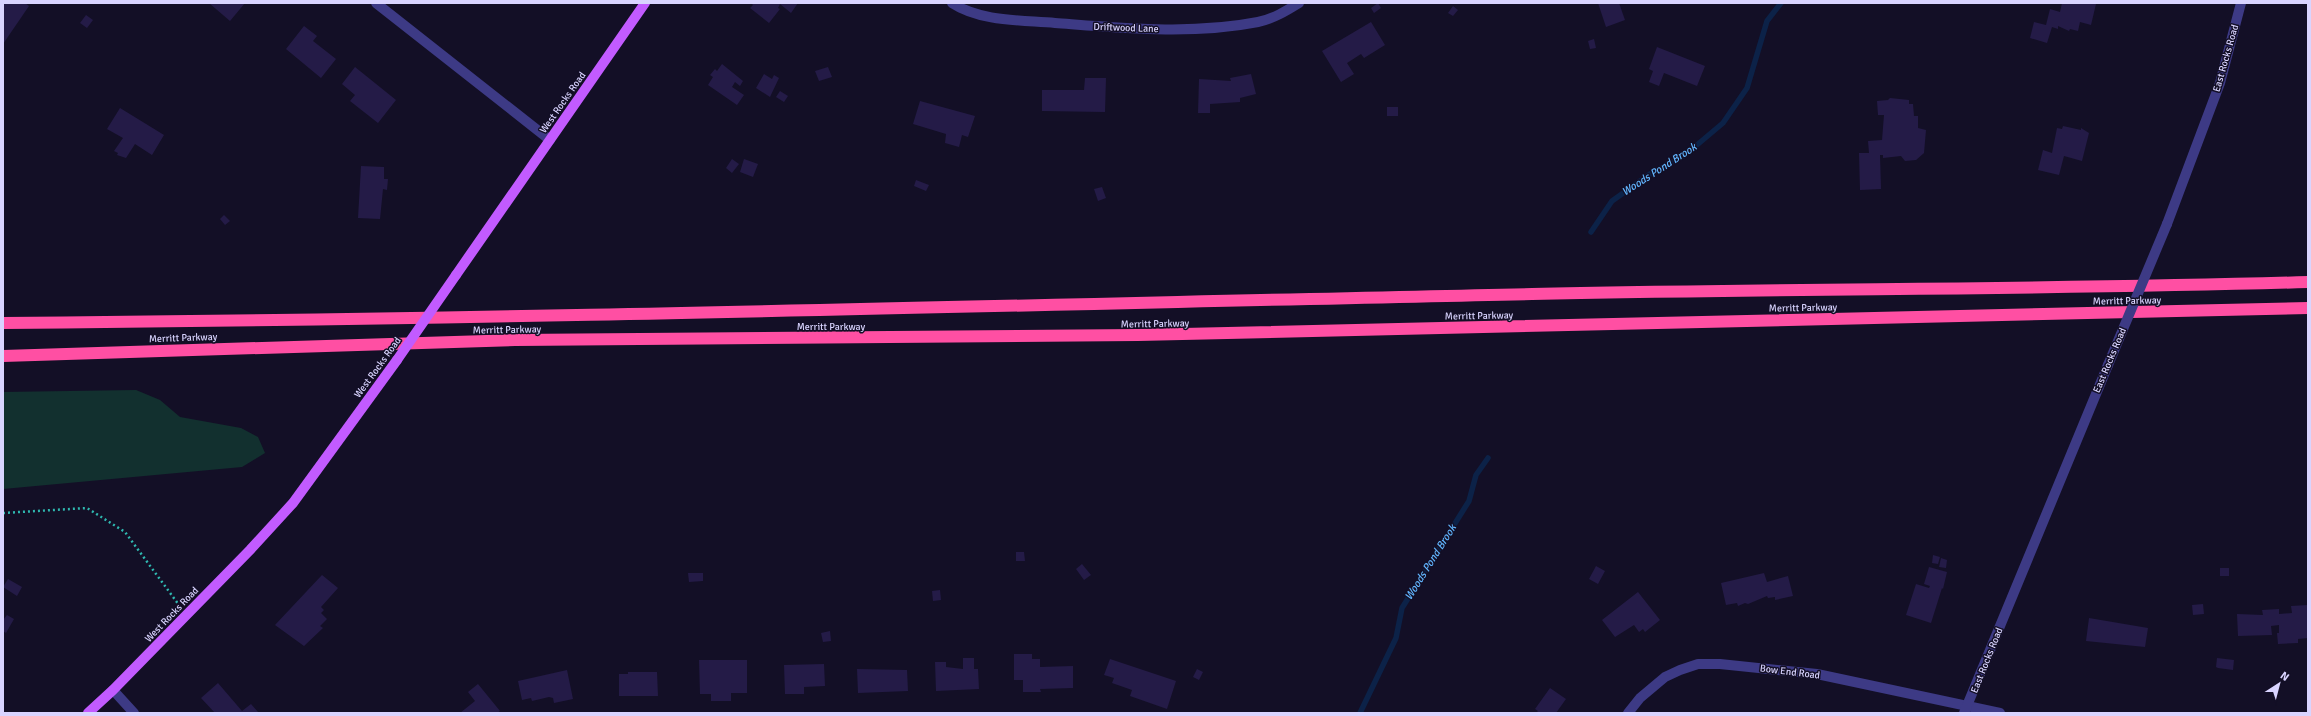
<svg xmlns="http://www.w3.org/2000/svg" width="2311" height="716" font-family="Signika,sans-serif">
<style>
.green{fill:#12302f}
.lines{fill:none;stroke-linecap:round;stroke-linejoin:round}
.stream{stroke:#0c2248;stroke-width:5.5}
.building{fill:#241b47}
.path{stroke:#2fb8b0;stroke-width:2.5;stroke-dasharray:2 3;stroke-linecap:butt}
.minor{stroke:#3d3a85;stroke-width:10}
.major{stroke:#c25bff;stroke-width:10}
.highway{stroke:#ff4fa3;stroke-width:12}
.minor-bridge{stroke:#3d3a85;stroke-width:10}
.major-bridge{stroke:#c25bff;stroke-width:10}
.labels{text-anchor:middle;stroke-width:3;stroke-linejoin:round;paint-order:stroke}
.street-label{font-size:10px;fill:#d9d4ff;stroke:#130f26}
.water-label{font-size:11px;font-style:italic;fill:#62b6ff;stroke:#130f26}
</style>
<rect width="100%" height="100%" fill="#130f26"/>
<path class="green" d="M136,390L160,400L180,417L241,428L258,437L265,453L242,467L3,489V392Z"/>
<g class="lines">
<g class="stream">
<path d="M1591,232L1612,201L1650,174L1685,155L1723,123L1747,88L1767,21L1781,3"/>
<path d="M1360,713L1396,638L1402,608L1469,501L1476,475L1488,458"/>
</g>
</g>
<g class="building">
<path d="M3,3H25L29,6L3,44Z"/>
<path d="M209,3H245L230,21Z"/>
<path d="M751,3H798L791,13L780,4L778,8L780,9L769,23L750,8L753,5Z"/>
<path d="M1378,3L1381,8L1374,13L1371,8Z"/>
<path d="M1598,3H1619L1625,20L1606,27Z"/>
<path d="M2062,3L2096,4L2091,25L2080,22L2078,31L2070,29L2069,31L2058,26V29L2052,27L2047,43L2030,38L2034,22L2046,25L2050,9L2060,12Z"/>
<path d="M1453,6L1458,10L1453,16L1448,13Z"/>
<path d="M86,15L93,20L87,28L80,23Z"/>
<path d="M1371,22L1385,45L1364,58L1361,54L1347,63L1354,74L1341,82L1322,51Z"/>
<path d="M304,26L317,36L313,41L336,59L321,78L286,49Z"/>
<path d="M1594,39L1596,48L1590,49L1588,41Z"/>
<path d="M1657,47L1705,66L1697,86L1664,73L1659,86L1649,82L1653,71L1649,69Z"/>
<path d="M722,64L743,81L740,86L735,82L732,87L744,95L737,105L708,85L713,77L710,75L715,69L717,71Z"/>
<path d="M355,67L396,100L378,123L350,101L355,95L342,84Z"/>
<path d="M828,67L832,77L819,81L815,71Z"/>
<path d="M764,74L772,79L774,75L779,78L770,97L756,88Z"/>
<path d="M1251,74L1256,94L1240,98V102L1210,104V113H1198L1199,79L1231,81L1230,78Z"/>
<path d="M1085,78H1106L1105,112L1042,111V90H1084Z"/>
<path d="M780,91L788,96L784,102L776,97Z"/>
<path d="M1890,98L1909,100V104H1913L1914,116H1918V128L1926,130L1924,153L1916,160L1905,161L1901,156L1883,158V155H1880L1881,189L1860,190L1859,153H1869L1868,141L1882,140L1884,115H1878L1877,101L1888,100Z"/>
<path d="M920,101L975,116L968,137L962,135L959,147L945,143L946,134L913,124Z"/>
<rect x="1387" y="107" width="11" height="9"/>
<path d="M120,108L164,135L152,155L135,144L126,158L117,155L118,153L114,151L123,138L107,129Z"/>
<path d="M2063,126L2081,130V128L2089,133L2082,161L2064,156L2059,175L2038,170L2043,150L2052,153L2057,128L2062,129Z"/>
<path d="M732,159L739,164L732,173L726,168Z"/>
<path d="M744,159L758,164L753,177L740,172Z"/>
<path d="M361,166L384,167V179H388L387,190L383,189L380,219L358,218Z"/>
<path d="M916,180L929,185L926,191L914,186Z"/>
<path d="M1102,187L1106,198L1098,201L1094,189Z"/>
<path d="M224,215L230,221L225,225L220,219Z"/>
<path d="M1016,552H1024L1025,561H1016Z"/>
<path d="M1933,555L1940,557L1938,564L1932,563Z"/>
<path d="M1941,558L1947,560L1946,568L1939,567Z"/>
<path d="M1082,564L1091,575L1084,580L1076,569Z"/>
<path d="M1596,566L1605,571L1598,584L1589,579Z"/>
<path d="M1929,567L1947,572L1943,589L1942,588L1931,623L1906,615L1916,584L1929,588L1930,586L1924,584Z"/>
<rect x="2220" y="568" width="9" height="8"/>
<path d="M688,573H703V581L689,582Z"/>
<path d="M1764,573L1767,582L1788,576L1793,596L1775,600V597L1768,598L1767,596L1748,604L1745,603L1738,606L1737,603L1726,605L1721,583Z"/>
<path d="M322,575L338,588L321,607L324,610L321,613L327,619L320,626L323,628L304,646L275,625Z"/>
<path d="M8,579L22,587L17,596L3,587Z"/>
<path d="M940,590L941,600L933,601L932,591Z"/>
<path d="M1638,592L1660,620L1645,632L1643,629L1639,632L1634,625L1615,637L1602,620Z"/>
<path d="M2203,604L2204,614L2193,615L2192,605Z"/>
<path d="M2308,605V638L2298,639V643L2278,644L2277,633H2279V625L2271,626L2272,635L2238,636L2237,614L2263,615L2262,610L2279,609V614L2292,613L2291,606Z"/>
<path d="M7,615L14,619L6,633L3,631V620Z"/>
<path d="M2089,618L2148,628L2145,647L2086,641Z"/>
<path d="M830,631L831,641L823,642L821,633Z"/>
<path d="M1014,654H1032V659H1040V667L1073,666V688L1040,689L1041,692H1023V680H1014Z"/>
<path d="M963,658H974V669H978L979,689L936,691L935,662H946V667L963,669Z"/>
<path d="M2217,658L2234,660L2233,670L2218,668L2216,667Z"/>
<path d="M1110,659L1176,681L1167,709L1130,696L1132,690L1112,683L1114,678L1104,675Z"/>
<path d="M699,660H747V693H731V701H711V694H700Z"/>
<path d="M824,664L825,686L804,687V694H785L784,665Z"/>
<path d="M857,669L907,670L908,691L858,693Z"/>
<path d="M1197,669L1203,672L1199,680L1193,677Z"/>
<path d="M567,670L573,699L554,703L553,698L549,697L532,701L531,698L522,700L518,681Z"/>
<path d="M628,672H657L658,696H619V674H628Z"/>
<path d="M218,683L242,711L251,704L259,713H215L201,698Z"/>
<path d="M478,684L500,711L497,713H460L475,701L468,692Z"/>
<path d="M1550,688L1566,699L1556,713H1536L1538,711L1535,709Z"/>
</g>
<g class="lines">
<path class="path" d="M3,513L87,508L125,532L179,605"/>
<g class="minor">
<path d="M376,3L550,140"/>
<path d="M952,3C981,22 1023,20 1055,23C1122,28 1192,35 1258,22C1273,19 1286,11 1299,3"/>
<path d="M2167,224L2220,83L2241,3"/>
<path d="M113,690L134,713"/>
<path d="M1628,713L1640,698L1665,677L1680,670L1698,664H1720L1817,674L2000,713"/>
<path d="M1964,713L2108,365"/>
</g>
<g class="major">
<path d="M456,275L645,3"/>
<path d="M88,713L113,690L250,550L293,503L397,360"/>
</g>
<g class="highway">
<path d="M3,323C513,319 1022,305 1532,294C1791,288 2049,290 2308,282"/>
<path d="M3,356L515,340L1138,335L2308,308"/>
</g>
<path class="minor-bridge" d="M2108,365L2167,224"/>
<path class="major-bridge" d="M397,360L456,275"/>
</g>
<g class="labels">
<g class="street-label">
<text transform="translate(1126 27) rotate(2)" y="4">Driftwood Lane</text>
<text transform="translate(2225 58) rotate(-74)" y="4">East Rocks Road</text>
<text transform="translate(562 102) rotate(-55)" y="4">West Rocks Road</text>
<text transform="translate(2127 300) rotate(-1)" y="4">Merritt Parkway</text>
<text transform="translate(1803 307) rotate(-1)" y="4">Merritt Parkway</text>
<text transform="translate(1479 315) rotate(-1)" y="4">Merritt Parkway</text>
<text transform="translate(1155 323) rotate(-1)" y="4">Merritt Parkway</text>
<text x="831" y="330">Merritt Parkway</text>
<text transform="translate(507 329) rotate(-1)" y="4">Merritt Parkway</text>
<text transform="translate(183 337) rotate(-2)" y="4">Merritt Parkway</text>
<text transform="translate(2109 360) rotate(-67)" y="4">East Rocks Road</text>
<text transform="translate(377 367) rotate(-54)" y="4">West Rocks Road</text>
<text transform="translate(171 614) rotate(-46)" y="4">West Rocks Road</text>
<text transform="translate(1986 660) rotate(-68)" y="4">East Rocks Road</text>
<text transform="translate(1790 671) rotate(7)" y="4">Bow End Road</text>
</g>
<g class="water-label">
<text transform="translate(1659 169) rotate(-33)" y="4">Woods Pond Brook</text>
<text transform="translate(1430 562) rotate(-58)" y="4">Woods Pond Brook</text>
</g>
</g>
<rect width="2311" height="716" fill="none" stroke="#d9d4ff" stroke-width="8"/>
<g transform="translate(2279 684) rotate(36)" stroke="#130f26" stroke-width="3" paint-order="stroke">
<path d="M0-3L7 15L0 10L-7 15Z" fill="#d9d4ff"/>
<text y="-6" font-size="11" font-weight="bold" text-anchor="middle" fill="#d9d4ff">N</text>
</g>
</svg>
